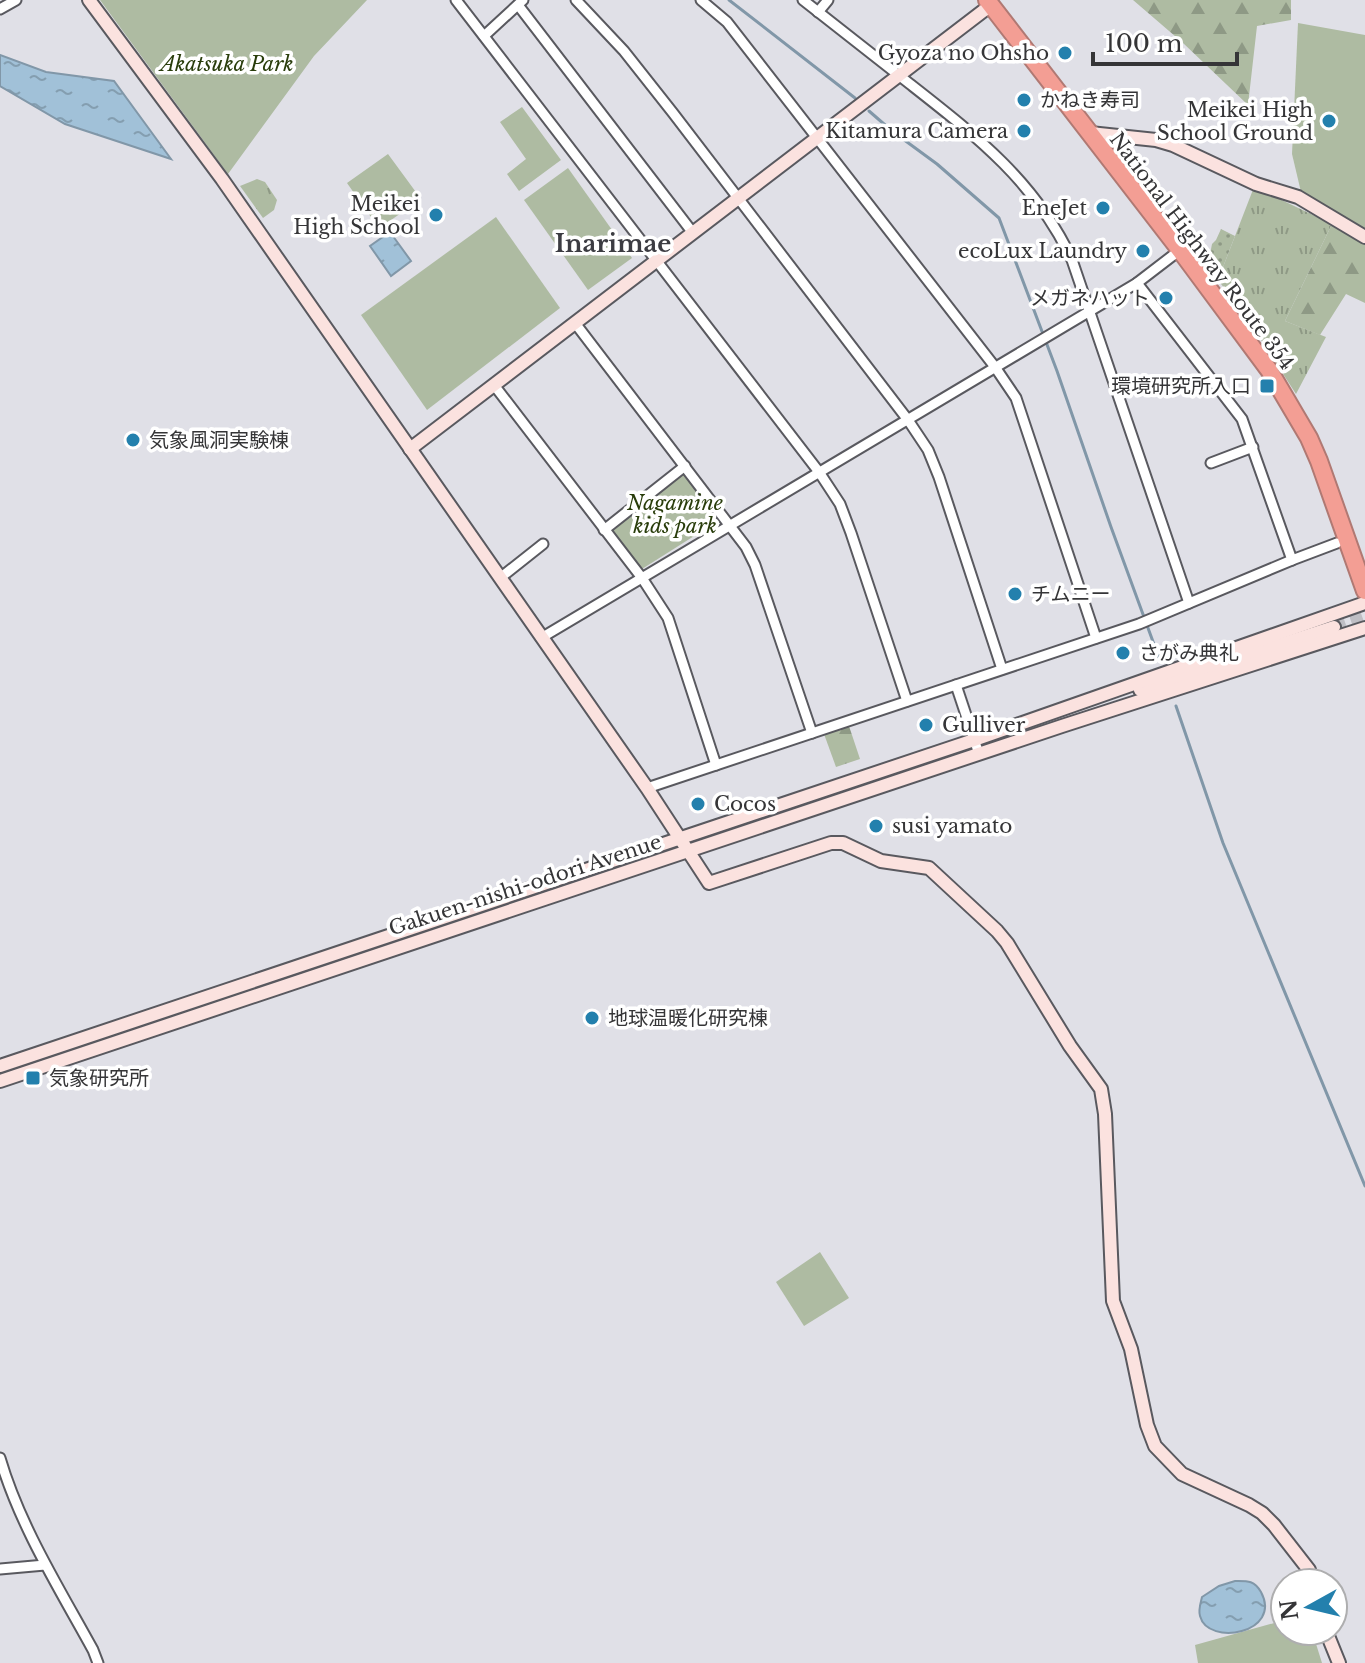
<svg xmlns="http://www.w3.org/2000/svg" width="1365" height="1663" font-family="'Libre Baskerville','Noto Sans JP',serif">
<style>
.grass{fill:url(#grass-tufts)}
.forest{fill:url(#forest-firs)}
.park{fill:#aebba2}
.garden{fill:url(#garden-dots)}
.water{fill:url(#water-ripples);stroke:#8197a8;stroke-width:2}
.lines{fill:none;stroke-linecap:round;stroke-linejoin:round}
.stream{stroke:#8197a8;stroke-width:3}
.secondary-tunnel{stroke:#bebec4;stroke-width:12;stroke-dasharray:12 6;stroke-linecap:butt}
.street-casing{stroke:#59595f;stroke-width:13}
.secondary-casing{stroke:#59595f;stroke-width:16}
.highway-casing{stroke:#b07973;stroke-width:20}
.street{stroke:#fff;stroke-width:9}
.secondary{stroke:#fbe2df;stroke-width:12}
.highway{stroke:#f39e94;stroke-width:16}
.poi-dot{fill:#2380ad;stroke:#fff;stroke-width:3}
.labels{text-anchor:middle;stroke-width:7;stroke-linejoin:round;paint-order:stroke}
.poi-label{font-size:20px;fill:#353537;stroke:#fff;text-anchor:start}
.park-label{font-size:20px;font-style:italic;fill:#293d0b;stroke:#fff}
.street-label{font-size:20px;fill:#353537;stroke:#fff}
.quarter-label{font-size:24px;font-weight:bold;fill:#3c3c42;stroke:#fff}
</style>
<defs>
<pattern id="grass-tufts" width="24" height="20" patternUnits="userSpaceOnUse" patternTransform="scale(2)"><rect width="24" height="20" fill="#aebba2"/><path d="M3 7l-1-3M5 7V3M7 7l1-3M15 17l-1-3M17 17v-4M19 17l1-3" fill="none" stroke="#8e9985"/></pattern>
<pattern id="forest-firs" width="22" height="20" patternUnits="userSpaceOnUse" patternTransform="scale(2)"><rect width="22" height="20" fill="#aebba2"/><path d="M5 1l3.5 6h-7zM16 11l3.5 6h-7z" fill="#8e9985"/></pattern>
<pattern id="garden-dots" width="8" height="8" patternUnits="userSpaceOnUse" patternTransform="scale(2)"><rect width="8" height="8" fill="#aebba2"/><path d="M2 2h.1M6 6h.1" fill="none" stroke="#8e9985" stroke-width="1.8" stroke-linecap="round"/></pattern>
<pattern id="water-ripples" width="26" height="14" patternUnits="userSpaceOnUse" patternTransform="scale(2)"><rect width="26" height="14" fill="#a1c1d8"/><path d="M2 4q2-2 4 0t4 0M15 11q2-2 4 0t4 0" fill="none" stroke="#849eb0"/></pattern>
</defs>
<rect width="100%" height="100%" fill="#e0e0e7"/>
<g class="grass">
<path d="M257,179L265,182L277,200L274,210L263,218L240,186Z"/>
<path d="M1254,187L1332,224L1285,321L1326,337L1296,394L1245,315L1218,280Z"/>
<path d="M957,750V755L784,813L750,821Z"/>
</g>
<g class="forest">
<path d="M1133,0H1291V20L1257,26L1248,105L1183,43Z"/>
<path d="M1332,224L1365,243V303L1346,294L1320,335L1285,321Z"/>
<path d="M849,726L860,759L836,767L824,734Z"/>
</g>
<g class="park">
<path d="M100,0H367L314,56L228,174Z"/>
<path d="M1298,23L1365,35V229L1301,192L1292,154Z"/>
<path d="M522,107L561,160L519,191L507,174L526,159L500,122Z"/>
<path d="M388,154L421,199L384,225L378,216L373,220L347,183Z"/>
<path d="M568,168L632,258L588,290L524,200Z"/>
<path d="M496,217L560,308L427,410L361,315Z"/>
<path d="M683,473L721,519L642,569L611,529Z"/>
<path d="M820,1252L849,1298L804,1326L776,1282Z"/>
<path d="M1285,1620V1631H1312L1322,1663H1198L1195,1645Z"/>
</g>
<path class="garden" d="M1221,229L1235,236L1218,280L1208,265L1212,244L1216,240Z"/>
<g class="water">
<path d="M0,55L46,72L114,81L171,159L65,124L0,86Z"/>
<path d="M390,232L411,261L391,276L370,246Z"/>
<path d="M1235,1581C1247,1581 1254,1580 1261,1592C1283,1633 1208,1647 1200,1616C1198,1610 1201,1602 1202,1597L1219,1586Z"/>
</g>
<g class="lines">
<g class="stream">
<path d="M729,0L855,98"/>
<path d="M869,111L892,131L937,164L999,218L1057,371L1111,527L1159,658"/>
<path d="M1176,706L1223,843L1365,1186"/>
</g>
<path class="secondary-tunnel" d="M1334,627L1365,616"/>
<defs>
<g id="street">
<path d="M456,0L819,472L840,504L851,533L907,701"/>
<path d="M576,0L624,51L673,113L908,420L928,450L939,477L1002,669"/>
<path d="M701,0L727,22L995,367L1016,398L1096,638"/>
<path d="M803,0C839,28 874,56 910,84C975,135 1036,182 1072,260L1189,603"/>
<path d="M518,5L693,233"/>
<path d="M0,9L16,0"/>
<path d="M818,12L828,0"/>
<path d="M484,36L523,0"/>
<path d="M1137,283L1242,419L1292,560"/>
<path d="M575,323L746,547L755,565L812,733"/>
<path d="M494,385L642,578L668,618L716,765"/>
<path d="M1211,463L1253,447"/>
<path d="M604,530L685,466"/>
<path d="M500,578L543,544"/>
<path d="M541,638L1137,283L1180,250"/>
<path d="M956,685L979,754"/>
<path d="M647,788L1139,624L1292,560L1337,543"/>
<path d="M0,1458C20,1526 59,1588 93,1650L98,1663"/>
<path d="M0,1569L45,1565"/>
</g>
<g id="secondary">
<path d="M89,0L222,179L647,788L709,883L831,843H843L881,861L929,868L997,931L1007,943L1070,1046L1101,1089L1105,1114L1113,1301L1131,1349L1147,1425L1155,1446L1182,1474L1249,1505L1262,1513L1274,1525L1309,1570L1313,1583"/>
<path d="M1090,133L1156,140L1173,145L1256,184L1298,197L1365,237"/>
<path d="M410,449L991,5"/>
<path d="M1140,690L1334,627"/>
<path d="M0,1066L974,740L1365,603"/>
<path d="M0,1081L1062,726L1365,628"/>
<path d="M1326,1631L1339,1663"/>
</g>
<path id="highway" d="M987,0L1180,250L1269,370L1309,438L1319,461L1365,591"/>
</defs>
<use href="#street" class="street-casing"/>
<use href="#secondary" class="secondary-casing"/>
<use href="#highway" class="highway-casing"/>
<use href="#street" class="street"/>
<use href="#secondary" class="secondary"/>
<use href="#highway" class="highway"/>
</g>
<g class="poi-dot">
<circle cx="1065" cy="53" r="8"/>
<circle cx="1024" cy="100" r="8"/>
<circle cx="1329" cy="121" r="8"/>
<circle cx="1024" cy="131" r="8"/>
<circle cx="1103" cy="208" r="8"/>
<circle cx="436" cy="215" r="8"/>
<circle cx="1143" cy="251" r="8"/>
<circle cx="1166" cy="298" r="8"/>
<rect x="1259" y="378" width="16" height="16" rx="4"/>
<circle cx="133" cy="440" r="8"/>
<circle cx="1015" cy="594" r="8"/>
<circle cx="1123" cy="653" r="8"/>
<circle cx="926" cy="725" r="8"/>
<circle cx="698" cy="804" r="8"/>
<circle cx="876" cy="826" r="8"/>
<circle cx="592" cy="1018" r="8"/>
<rect x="25" y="1070" width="16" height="16" rx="4"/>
</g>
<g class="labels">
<g class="poi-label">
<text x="1049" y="60" text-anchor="end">Gyoza no Ohsho</text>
<text x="1040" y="107">かねき寿司</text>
<text x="1313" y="117" text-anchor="end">Meikei High<tspan x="1313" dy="23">School Ground</tspan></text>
<text x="1008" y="138" text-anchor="end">Kitamura Camera</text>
<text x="420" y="211" text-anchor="end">Meikei<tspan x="420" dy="23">High School</tspan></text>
<text x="1087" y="215" text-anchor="end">EneJet</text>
<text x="1127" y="258" text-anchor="end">ecoLux Laundry</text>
<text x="1150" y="305" text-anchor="end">メガネハット</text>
<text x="1251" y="393" text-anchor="end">環境研究所入口</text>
<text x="149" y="447">気象風洞実験棟</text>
<text x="1031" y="601">チムニー</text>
<text x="1139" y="660">さがみ典礼</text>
<text x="942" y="732">Gulliver</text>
<text x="714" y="811">Cocos</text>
<text x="892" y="833">susi yamato</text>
<text x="608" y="1025">地球温暖化研究棟</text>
<text x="49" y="1085">気象研究所</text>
</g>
<g class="park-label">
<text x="227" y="71">Akatsuka Park</text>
<text x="675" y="510">Nagamine<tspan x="675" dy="23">kids park</tspan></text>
</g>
<g class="street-label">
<text transform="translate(1202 251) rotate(53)" y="7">National Highway Route 354</text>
<text transform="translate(525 885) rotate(-18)" y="7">Gakuen-nishi-odori Avenue</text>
</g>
<g class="quarter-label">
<text x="613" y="252">Inarimae</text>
</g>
</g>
<g transform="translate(1309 1607) rotate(262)"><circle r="38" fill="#ffffff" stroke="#aeaeaf" stroke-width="2"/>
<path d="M0-6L14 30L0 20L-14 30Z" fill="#2380ad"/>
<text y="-12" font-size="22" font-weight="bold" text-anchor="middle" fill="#353537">N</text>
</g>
<path d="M1093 52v12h144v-12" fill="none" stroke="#353537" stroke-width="4"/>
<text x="1105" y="52" font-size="24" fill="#353537" stroke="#ffffff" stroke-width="6" paint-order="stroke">100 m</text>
</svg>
